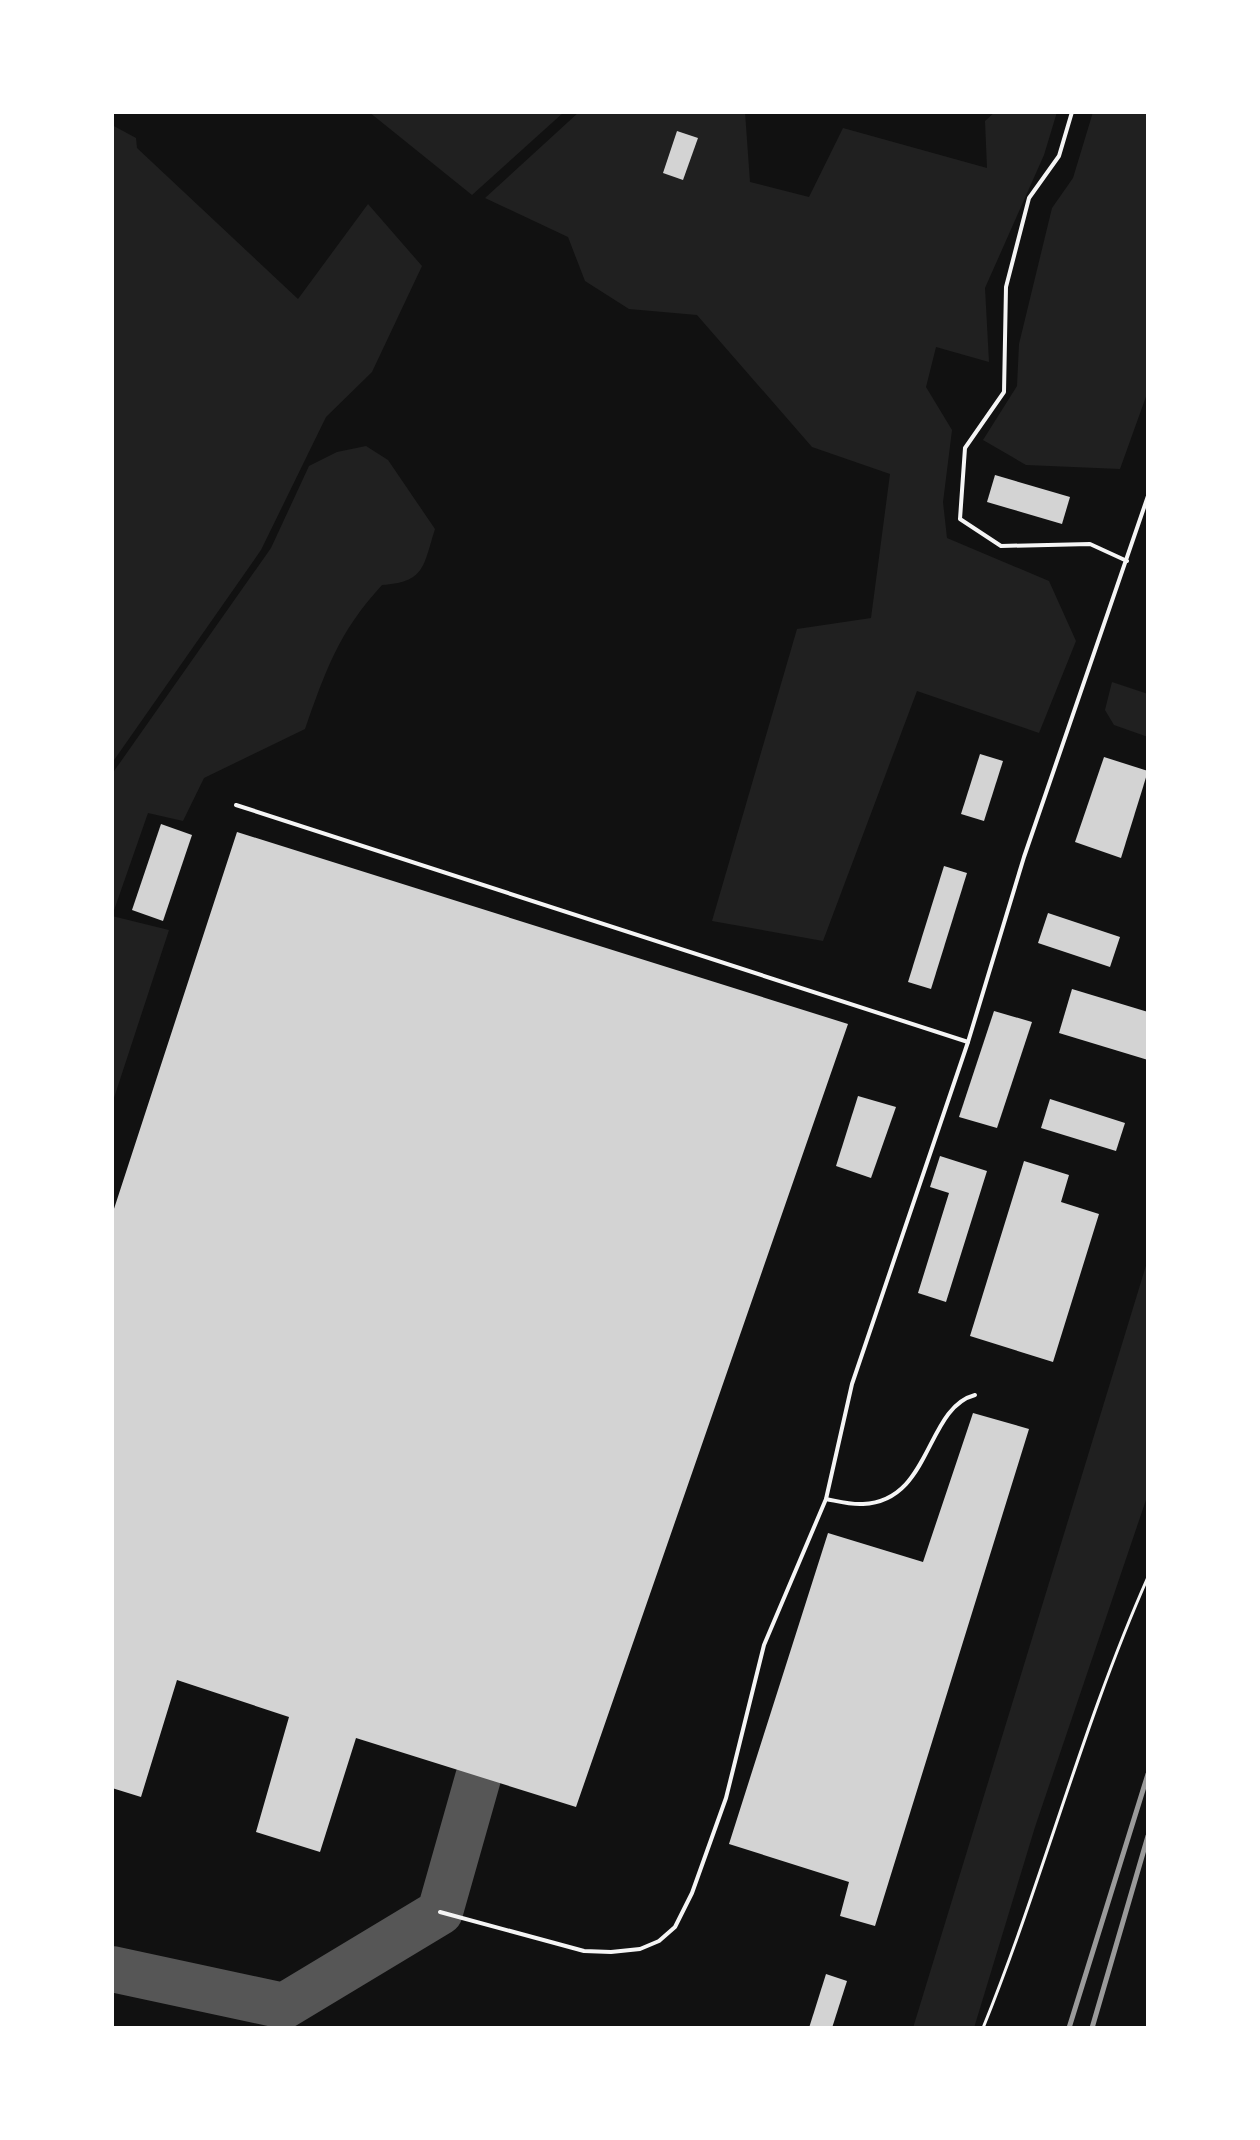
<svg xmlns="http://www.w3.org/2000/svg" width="1260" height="2140" font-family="Ubuntu,sans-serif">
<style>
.green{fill:#202020}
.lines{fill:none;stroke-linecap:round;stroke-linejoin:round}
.taxiway{stroke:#565656;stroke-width:46}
.building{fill:#d3d3d3}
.path{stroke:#f5f5f5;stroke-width:3}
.service{stroke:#f5f5f5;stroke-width:4}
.rail{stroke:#9a9a9a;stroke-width:5}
</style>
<rect width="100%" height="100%" fill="#111"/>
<g class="green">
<path d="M369,112H564L472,195Z"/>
<path d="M579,112H745L750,182L809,197L843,128L987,168L985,121L995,112H1057L1044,155L985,288L989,362L936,347L926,387L952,430L943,502L947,538L1049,581L1076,641L1039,733L917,691L823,941L712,921L797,629L871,618L890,474L812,447L697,315L629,309L585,281L568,237L485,198Z"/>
<path d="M1093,112H1148V391L1120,469L1026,465L983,440L1017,386L1019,344L1052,208L1073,178Z"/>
<path d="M112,125L136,138L137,148L298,299L368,204L422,266L372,372L326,417L261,550L112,763Z"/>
<path d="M366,446L388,460L435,529C423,567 425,582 382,585C338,633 326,670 305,729L204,778L183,821L148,813L112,916L169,930L112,1104V774L271,548L309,466L337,452Z"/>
<path d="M1112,682L1148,694V737L1114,725L1105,710Z"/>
<path d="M1148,1259V1494L1035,1827L974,2028H913Z"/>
</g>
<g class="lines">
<path class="taxiway" d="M112,1969L284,2006L440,1912L478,1778"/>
</g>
<g class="building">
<path d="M677,131L698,138L683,180L663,173Z"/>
<path d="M995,475L1070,497L1062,524L987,502Z"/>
<path d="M980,754L1003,761L984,821L961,814Z"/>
<path d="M1104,757L1148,771L1121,858L1075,842Z"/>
<path d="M161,824L192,835L163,921L132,910Z"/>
<path d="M237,832L848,1024L576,1807L356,1738L320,1852L256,1832L289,1717L177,1680L141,1797L112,1788V1215Z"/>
<path d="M944,866L967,873L931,989L908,982Z"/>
<path d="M1048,913L1120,937L1110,967L1038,943Z"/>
<path d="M1072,989L1148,1012V1060L1059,1033Z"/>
<path d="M994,1011L1032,1022L997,1128L959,1117Z"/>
<path d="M858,1096L896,1107L871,1178L836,1166Z"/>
<path d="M1050,1099L1125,1123L1116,1151L1041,1128Z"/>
<path d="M940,1156L987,1171L946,1302L918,1293L949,1193L930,1187Z"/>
<path d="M1024,1161L1069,1175L1061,1202L1099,1214L1053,1362L970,1336Z"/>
<path d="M973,1413L1029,1429L875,1926L840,1916L849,1882L729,1844L828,1533L923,1562Z"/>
<path d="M826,1974L847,1981L832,2028H809Z"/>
</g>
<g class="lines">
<path class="path" d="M983,2028C1043,1880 1083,1723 1148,1577"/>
<g class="service">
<path d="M1072,112L1059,156L1029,198L1006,287L1004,392L965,448L960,519L1001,546L1090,544L1127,561"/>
<path d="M236,805L968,1042"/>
<path d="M826,1499C837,1501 851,1505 863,1504C932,1501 925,1408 975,1395"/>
<path d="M440,1912L584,1951L611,1952L640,1949L659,1941L675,1927L692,1893L726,1798L764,1645L826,1499L852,1384L968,1042L1024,857L1148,496"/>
</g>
<g class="rail">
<path d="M1069,2028L1148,1774"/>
<path d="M1092,2028L1148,1836"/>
</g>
</g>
<rect width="1260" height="2140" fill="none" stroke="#ffffff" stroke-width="228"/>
</svg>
